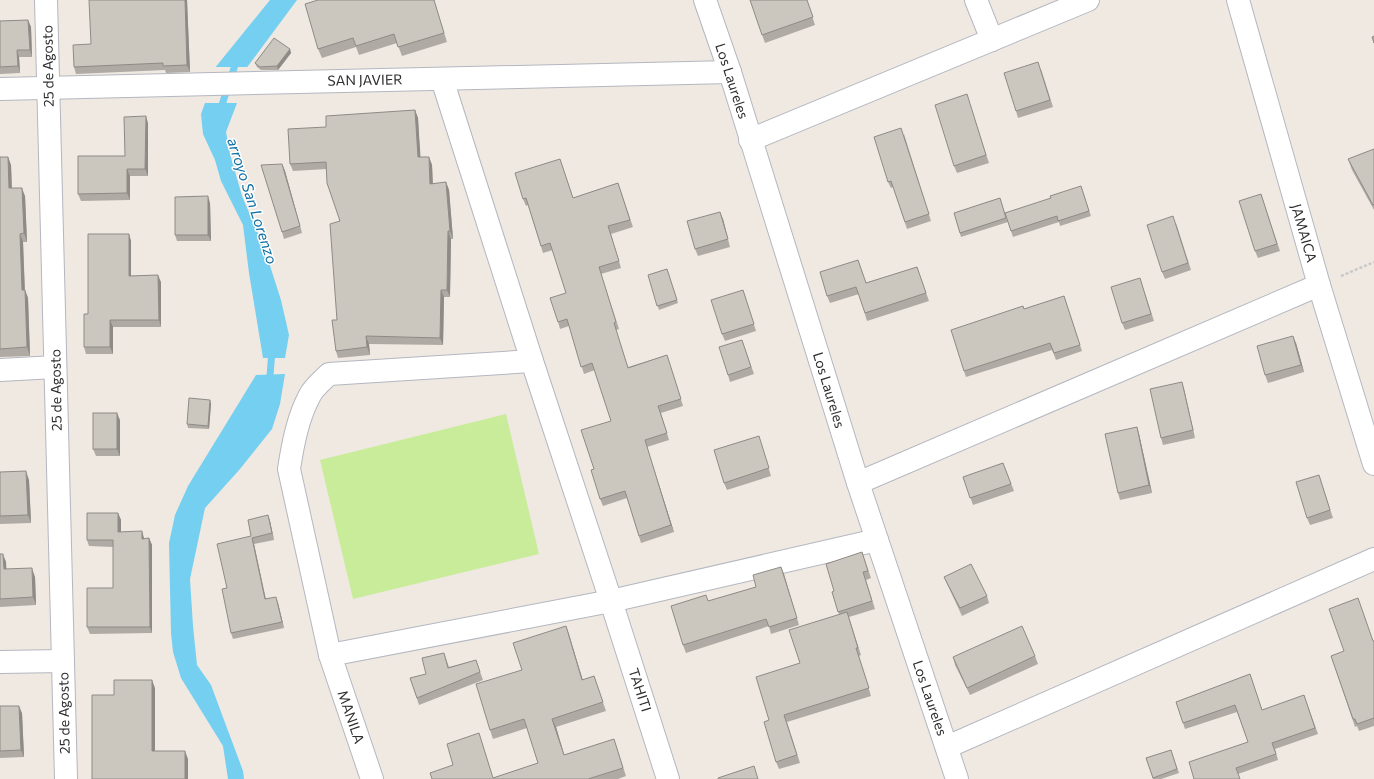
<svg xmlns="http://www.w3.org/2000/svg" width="1374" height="779" font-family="Commissioner,sans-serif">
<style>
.pitch{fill:#c9ec9a}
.water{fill:#75cff0}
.pier{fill:#efe9e1}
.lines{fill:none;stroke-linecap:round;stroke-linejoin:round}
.stream{stroke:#75cff0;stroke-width:7}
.minor-casing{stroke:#b4b7c1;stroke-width:24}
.path{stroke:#c9c9c9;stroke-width:2.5;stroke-dasharray:3 2;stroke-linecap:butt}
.minor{stroke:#fff;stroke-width:22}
.wall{fill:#afaba4}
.shaded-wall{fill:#8e8b86}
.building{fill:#cbc7bf;stroke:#8e8b86}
.labels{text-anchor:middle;stroke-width:3;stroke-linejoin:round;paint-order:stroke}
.street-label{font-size:14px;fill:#2e2e2e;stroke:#fff}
.water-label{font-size:15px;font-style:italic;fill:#0d6fa3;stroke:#fff}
</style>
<rect width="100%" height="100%" fill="#efe9e1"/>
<path class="pitch" d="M506,414L539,554L353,599L320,460Z"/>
<g class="water">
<path d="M270,0H297L245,70L214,69Z"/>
<path d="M205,103H237L226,132L230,154L242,196L264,247L281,300L289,335L285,358H263L249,273L243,225L221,181L215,160L203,134L201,114Z"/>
<path d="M285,374L280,404L272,429L240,469L205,508L190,579L193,626L197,665L211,685L243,771L244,779H228L223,746L181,678L173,652L171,633L169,543L175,515L188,486L256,375Z"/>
</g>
<path class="pier" d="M213,67H250L245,72L214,71L213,69Z"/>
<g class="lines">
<g class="stream">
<path d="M220,111L236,62"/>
<path d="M267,383L270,376L272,350"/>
</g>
<defs>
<g id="minor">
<path d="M46,0L66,779"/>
<path d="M705,0L730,72L858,483L957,779"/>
<path d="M976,0L992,40"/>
<path d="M1238,0L1319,285L1374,464"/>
<path d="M442,79L532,361L611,601L668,779"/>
<path d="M0,89L730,72"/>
<path d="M750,140L1088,0"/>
<path d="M0,370L55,367"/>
<path d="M858,483L1319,285"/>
<path d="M330,655L611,601L877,540"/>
<path d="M0,662L63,661"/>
<path d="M947,747L1374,559"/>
<path d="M372,779L330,655L289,469C293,443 298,417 310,395C314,387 323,380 329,374L532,361"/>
</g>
</defs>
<use href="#minor" class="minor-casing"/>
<path class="path" d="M1341,276L1374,262"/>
<use href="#minor" class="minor"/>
</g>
<g class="wall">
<path d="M187,0L190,72L166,73L165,70L76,74L74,67L91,44Z"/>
<path d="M434,0L447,42L402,56L397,43L359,55L356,47L322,58L318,49Z"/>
<path d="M750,0H807L815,25L765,43Z"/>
<path d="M28,20L31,27L32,57H19L20,73L0,74V21Z"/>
<path d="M290,49L291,53L278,70H261L257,67L255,63Z"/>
<path d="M1041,69L1053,107L1018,118L1016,111Z"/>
<path d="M969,102L989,163L957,173L954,166Z"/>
<path d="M415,110L418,118L420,157H429L432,165L433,184L446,182L449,190L453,239H451L450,297H444L443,345L369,344L370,355L338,358L336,351L340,221L327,169L293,171L290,164L326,127Z"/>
<path d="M148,123V176H130V200L81,201L78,194L125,156Z"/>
<path d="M904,134L931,221L907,229L893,187L891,188L888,182Z"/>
<path d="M1374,149V210L1352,170L1348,159Z"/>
<path d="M0,157H8L11,165L12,188L25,196L27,242H23L25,290L28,298L30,356L0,357Z"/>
<path d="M560,159L573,198L618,183L633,227L611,234L621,268L601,274L619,329L616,330L628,367L667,355L683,406L661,413L669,440L647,447L674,532L641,543L627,498L603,506L600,499L594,469L611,421L595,370L584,374L569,326L560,329L558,322L566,293L553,250L543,253L528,205L526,206L523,199Z"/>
<path d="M282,164L285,171L302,233L284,239L282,232Z"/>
<path d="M1081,186L1091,216L1060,226L1059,222L1013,237L1008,222L961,237L954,213L1000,198L1007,220L1051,198Z"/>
<path d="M1261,194L1280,251L1258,258L1255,251Z"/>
<path d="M210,203L211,241H177L175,235Z"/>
<path d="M723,219L730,247L698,256L695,249Z"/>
<path d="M1176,223L1191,270L1165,279L1162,272Z"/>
<path d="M129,234L131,241V276L161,282V327H113V354H86L84,347L88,314Z"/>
<path d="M858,260L866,283L917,267L929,301L867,321L859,294L830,303L827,296Z"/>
<path d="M667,269L678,303L659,310L648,275Z"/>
<path d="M1140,278L1154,321L1125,330L1122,323Z"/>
<path d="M743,290L756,331L725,341L722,334Z"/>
<path d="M1064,296L1082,351L1056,360L1052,350L966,377L964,371L1024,309Z"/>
<path d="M742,340L754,374L730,382L728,375Z"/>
<path d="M1296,343L1304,372L1268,383L1265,375Z"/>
<path d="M1184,389L1195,438L1163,445L1161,438Z"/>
<path d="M210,400L211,404L209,429L188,428L187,424Z"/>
<path d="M120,420V456H96L93,449Z"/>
<path d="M1137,427L1139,434L1152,493L1120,500L1118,493Z"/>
<path d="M761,443L771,476L727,490L724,483Z"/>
<path d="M1003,463L1014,491L973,505L963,477Z"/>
<path d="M0,472L29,480L31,523L0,524Z"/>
<path d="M1319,475L1333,518L1310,525L1307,518Z"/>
<path d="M118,513L121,520V532L144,539L149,538L152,545V633L90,634L87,627L113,588V547L89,546L87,540Z"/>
<path d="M268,515L270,521L274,540L254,544L266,599L278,603L284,628L233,639L231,633L227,588L251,536Z"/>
<path d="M862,552L871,578L866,580L875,609L849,617L861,655L859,656L871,696L787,722L800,763L779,769L776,762L769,720L800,663L839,614L832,592L834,591Z"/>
<path d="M0,554L6,562V569L35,577L36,605L0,607Z"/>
<path d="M781,567L799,625L771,634L769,626L686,653L683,645L709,601L756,587Z"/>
<path d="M944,577L987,596L989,603L962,616L947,584Z"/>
<path d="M566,626L583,680L594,676L606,711L556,727L564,755L614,739L626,776L618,779H432L453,765L479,733L493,778L538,763L527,728L493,739L490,730L522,670Z"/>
<path d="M1374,641V726L1359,731L1357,726L1355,727L1331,656Z"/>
<path d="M444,653L449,667L476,660L483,680L419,705L410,678L426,674Z"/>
<path d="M1035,656L1038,664L970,695L955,665L953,657Z"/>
<path d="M1250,674L1262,710L1304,695L1318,734L1275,749L1278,760L1238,774L1194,779L1248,742L1237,712L1185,729L1176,702Z"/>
<path d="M0,706L22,713L24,757L0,758Z"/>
<path d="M1171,750L1179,773L1161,779H1153L1146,758Z"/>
</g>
<g class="shaded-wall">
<path d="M185,0H187L190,72L187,65Z"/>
<path d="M28,20L31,27L32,57L30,50Z"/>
<path d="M290,49L291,53L278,70L277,66Z"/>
<path d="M17,50L19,57L20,73L18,66Z"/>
<path d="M415,110L418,118L421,165L418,157Z"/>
<path d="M146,116L148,123V176L145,169Z"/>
<path d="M8,157L11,165L12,197L9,188Z"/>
<path d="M429,157L432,165L433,191L430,184Z"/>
<path d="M282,164L285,171L302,233L300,226Z"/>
<path d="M127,169L130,176V200L127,193Z"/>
<path d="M446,182L449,190L453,239L450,231Z"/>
<path d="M22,188L25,196L27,242L24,233Z"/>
<path d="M208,196L210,203L211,241L208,235Z"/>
<path d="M720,212L723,219L730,247L728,239Z"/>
<path d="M448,231L451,239L450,297L447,290Z"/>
<path d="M20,234L23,242L25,298L22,290Z"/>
<path d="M129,234L131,241V283L129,276Z"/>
<path d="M158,275L161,282V327L159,320Z"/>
<path d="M25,290L28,298L30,356L27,347Z"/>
<path d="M441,290L444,297L443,345L440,338Z"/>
<path d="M110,320L113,327V354L110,347Z"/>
<path d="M366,336L369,344L370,355L367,347Z"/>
<path d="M1293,336L1296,343L1304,372L1301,365Z"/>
<path d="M1182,382L1184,389L1195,438L1193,430Z"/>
<path d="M210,400L211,404L209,429L208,426Z"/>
<path d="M117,413L120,420V456L117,449Z"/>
<path d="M1137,427L1139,434L1152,493L1149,485Z"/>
<path d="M645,440L647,447L674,532L671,525Z"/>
<path d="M26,471L29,480L31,523L28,515Z"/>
<path d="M118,513L121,520V539L118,532Z"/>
<path d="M268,515L270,521L274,540L272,533Z"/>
<path d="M142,531L144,538V545L142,539Z"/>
<path d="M149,538L152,545V633L150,627Z"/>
<path d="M252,538L254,544L267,606L265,599Z"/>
<path d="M3,554L6,562L7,578L4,569Z"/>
<path d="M781,567L784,574L799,625L797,618Z"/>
<path d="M32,568L35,577L36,605L33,597Z"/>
<path d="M276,597L278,603L284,628L282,622Z"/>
<path d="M566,626L569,634L585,689L582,680Z"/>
<path d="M152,680L155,688V759L152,751Z"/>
<path d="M19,706L22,713L24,757L21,750Z"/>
<path d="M552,719L556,727L567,764Z"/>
<path d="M185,751L188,759V779H185Z"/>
</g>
<g class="building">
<path d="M89,0H185L187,65L163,66V63L74,67L73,45L91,44Z"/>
<path d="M318,0H434L444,33L398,47L394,34L356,46L353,38L318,49L305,4Z"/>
<path d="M750,0H807L813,17L762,35Z"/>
<path d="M28,20L30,50H17L18,66L0,67V21Z"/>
<path d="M1374,36V43L1372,37Z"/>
<path d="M274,38L290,49L277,66L260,67L255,63Z"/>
<path d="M1038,62L1050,100L1016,111L1004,73Z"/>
<path d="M967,94L986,155L954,166L935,105Z"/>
<path d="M415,110L418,157H429L430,184L446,182L450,231H448L447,290H441L440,338L366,336L367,347L336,351L332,320H337L330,224L340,221L327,183L326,162L290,164L288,129L326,127V116Z"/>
<path d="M146,116L145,169H127V193L78,194V156H125L124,117Z"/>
<path d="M901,128L929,214L905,222L891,181L888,182L874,137Z"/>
<path d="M1374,149V204L1373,205L1348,159Z"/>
<path d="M0,157H8L9,188H22L24,233L20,234L22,290H25L27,347L0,349Z"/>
<path d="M560,159L573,198L618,183L630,220L608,226L619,261L599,267L616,322L614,323L628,368L667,355L681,399L658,406L667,433L645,440L671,525L639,536L625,491L600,499L591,470L594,469L581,430L611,421L592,363L581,367L567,319L558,322L550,298L566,293L550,243L541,246L526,198L523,199L515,173Z"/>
<path d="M282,164L300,226L282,232L261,165Z"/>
<path d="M1081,186L1089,211L1058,221L1057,216L1011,231L1005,213L1051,198L1050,196Z"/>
<path d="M1261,194L1277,244L1255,251L1239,201Z"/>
<path d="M208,196V235H175V197Z"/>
<path d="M1000,198L1006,218L960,233L954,213Z"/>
<path d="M720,212L728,239L695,249L687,221Z"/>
<path d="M1173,216L1188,263L1162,272L1147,225Z"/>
<path d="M88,234H129V276L158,275L159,320H110V347H84V314H88Z"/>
<path d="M858,260L866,283L917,267L926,293L865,313L856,287L827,296L820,272Z"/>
<path d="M667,269L677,300L657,306L648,275Z"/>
<path d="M1140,278L1151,314L1122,323L1111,287Z"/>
<path d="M743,290L754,324L722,334L711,300Z"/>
<path d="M1064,296L1080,345L1054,353L1050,343L964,371L951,330L1023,306L1024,309Z"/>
<path d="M1293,336L1301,365L1265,375L1257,346Z"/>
<path d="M742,340L751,367L728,375L719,347Z"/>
<path d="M1182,382L1193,430L1161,438L1150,389Z"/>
<path d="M189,398L210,400L208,426L187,424Z"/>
<rect x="93" y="413" width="24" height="36"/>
<path d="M1137,427L1149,485L1118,493L1105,434Z"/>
<path d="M759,436L769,468L724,483L714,450Z"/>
<path d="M1003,463L1011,484L970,498L963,477Z"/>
<path d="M26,471L28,515L0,516V472Z"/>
<path d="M1319,475L1330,510L1307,518L1296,482Z"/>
<path d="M87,513H118V532L142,531V539L149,538L150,627H87V588H113V540H87Z"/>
<path d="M268,515L272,533L252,538L265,599L276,597L282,622L231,633L222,589L227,588L217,544L251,536L248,520Z"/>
<path d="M862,552L868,571L863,572L872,601L838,612L832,592L834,591L826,564Z"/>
<path d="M0,554H3L4,569L32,568L33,597L0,599Z"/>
<path d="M971,564L987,596L960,608L944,577Z"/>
<path d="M781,567L797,618L769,627L766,619L683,645L671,606L706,595L708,601L756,587L753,575Z"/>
<path d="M1358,598L1373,641H1374V718L1357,724L1355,719H1353L1331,656L1344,651L1329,609Z"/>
<path d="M847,612L858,648H856L869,688L784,715L797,755L776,762L764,722L769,720L756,677L800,663L789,630Z"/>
<path d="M566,626L582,680L594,676L603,702L552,719L564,755L614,739L623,768L588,779H432L430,773L453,765L447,744L479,733L493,778L538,763L524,719L490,730L476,684L522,670L513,643Z"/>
<path d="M1022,626L1035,656L967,688L953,657Z"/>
<path d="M444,653L448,668L476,660L480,672L417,698L410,678L426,674L422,658Z"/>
<path d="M1250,674L1262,710L1304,695L1315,728L1272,743L1276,754L1236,768L1240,779H1194L1189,762L1248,742L1235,705L1183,723L1176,702Z"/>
<path d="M114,680H152V751H185V779H92V695H114Z"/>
<path d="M0,706H19L21,750L0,751Z"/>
<path d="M1171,750L1177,769L1153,778L1146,758Z"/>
<path d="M754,766L758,779H718V778Z"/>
</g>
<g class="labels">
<g class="street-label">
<text transform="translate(48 66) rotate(-91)" y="5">25 de Agosto</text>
<text transform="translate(365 80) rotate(-1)" y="5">SAN JAVIER</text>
<text transform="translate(732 81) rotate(72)" y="5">Los Laureles</text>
<text transform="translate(1304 233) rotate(74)" y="5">JAMAICA</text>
<text transform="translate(56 390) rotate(-91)" y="5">25 de Agosto</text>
<text transform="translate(829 390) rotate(73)" y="5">Los Laureles</text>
<text transform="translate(640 690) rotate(72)" y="5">TAHITI</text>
<text transform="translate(930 698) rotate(71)" y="5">Los Laureles</text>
<text transform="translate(64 713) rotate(-91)" y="5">25 de Agosto</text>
<text transform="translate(351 717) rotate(71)" y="5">MANILA</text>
</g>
<g class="water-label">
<text transform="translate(252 201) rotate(72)" y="5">arroyo San Lorenzo</text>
</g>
</g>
</svg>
